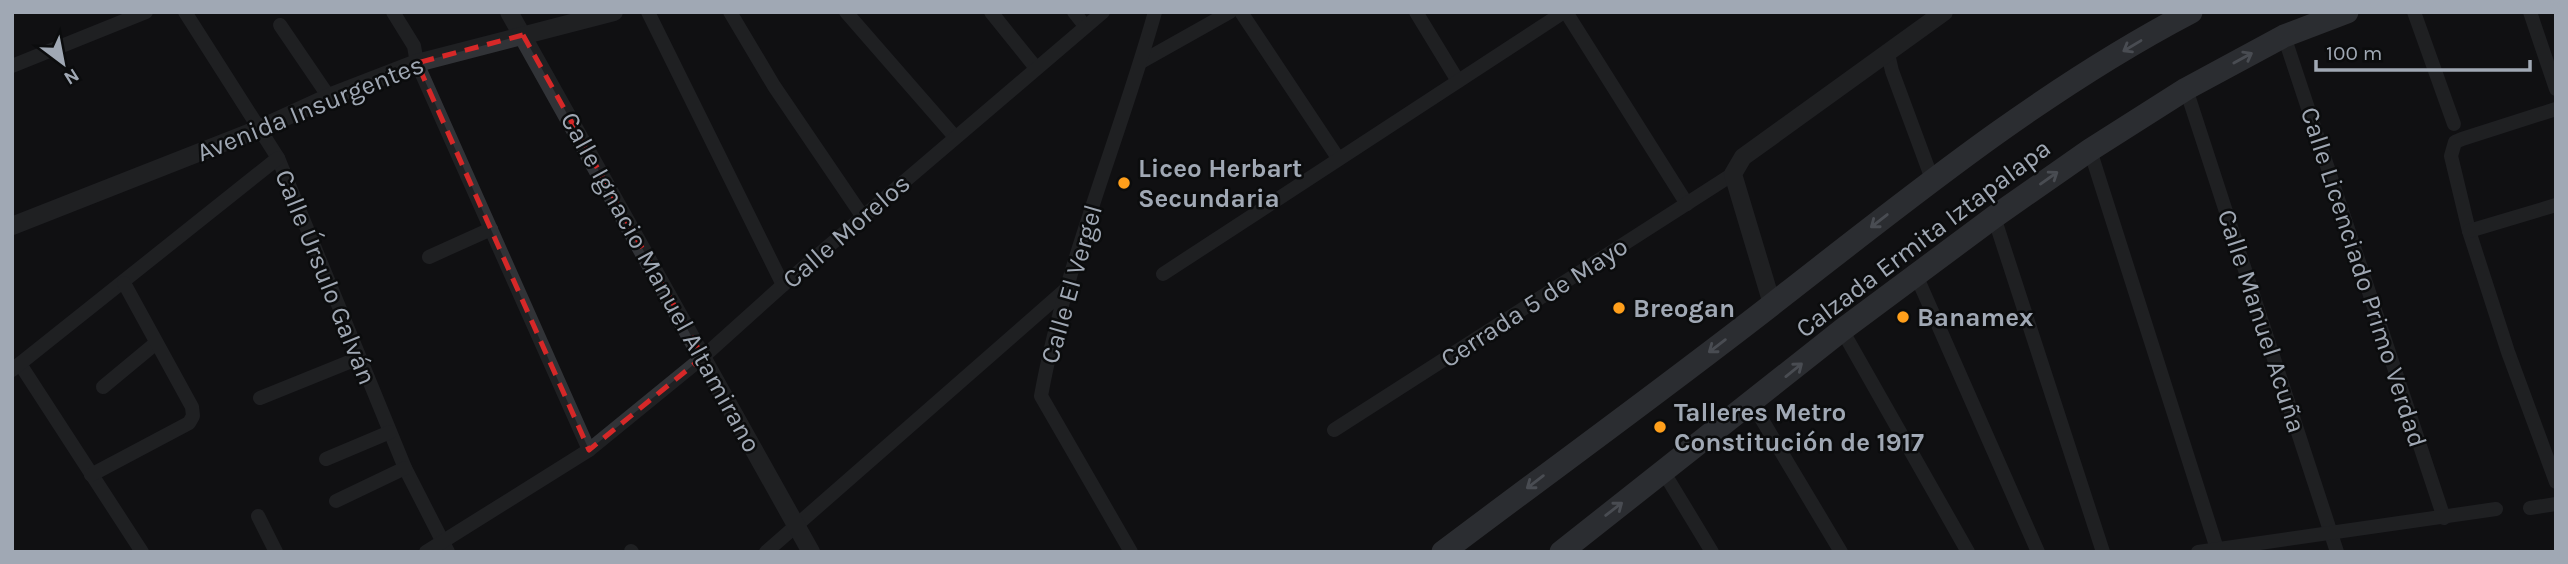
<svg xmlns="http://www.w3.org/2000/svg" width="2568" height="564" font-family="Karla,sans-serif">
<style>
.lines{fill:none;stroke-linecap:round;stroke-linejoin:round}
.minor{stroke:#313337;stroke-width:14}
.tertiary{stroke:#313337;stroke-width:18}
.primary{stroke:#4d5057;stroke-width:23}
.oneway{stroke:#8f96a1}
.marked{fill:none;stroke:#d62828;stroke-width:5;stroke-dasharray:14 9;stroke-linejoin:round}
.poi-dot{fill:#ff9f1b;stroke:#0b0c0d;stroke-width:2.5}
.labels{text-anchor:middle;stroke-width:5;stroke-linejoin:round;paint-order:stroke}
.street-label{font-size:26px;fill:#a0a8b4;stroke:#0b0c0d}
.poi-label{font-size:26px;font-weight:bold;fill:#a0a8b4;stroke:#0b0c0d;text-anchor:start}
</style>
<rect width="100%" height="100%" fill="#101012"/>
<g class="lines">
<g class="minor">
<path d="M185,12L278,158L405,468L448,552"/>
<path d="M393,12L414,46L417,63L589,450"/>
<path d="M648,12L783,285"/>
<path d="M730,12L774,86L863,217"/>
<path d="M846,12L955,137"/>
<path d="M991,12L1036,68"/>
<path d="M1074,12L1085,26"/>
<path d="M1241,12L1338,158"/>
<path d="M1416,12L1458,81"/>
<path d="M1566,12L1687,204"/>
<path d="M2414,12L2454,124"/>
<path d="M2530,12L2556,89"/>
<path d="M280,25L329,97"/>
<path d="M2284,36L2444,518"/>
<path d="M1888,54L1892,71L1932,179"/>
<path d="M1141,62L1230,12"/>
<path d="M12,66L146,12"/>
<path d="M2186,89L2337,552"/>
<path d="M2556,109L2462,139L2455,142L2451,156L2469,231L2508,352L2556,482"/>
<path d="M2090,150L2218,552"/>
<path d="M1994,217L2103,552"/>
<path d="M2469,231L2556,205"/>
<path d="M429,257L491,229"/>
<path d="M1163,274L1564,12"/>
<path d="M1916,275L2038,552"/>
<path d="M1842,330L1968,552"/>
<path d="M20,364L142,552"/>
<path d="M12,370L278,158"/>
<path d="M103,387L156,343"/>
<path d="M260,398L359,358"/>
<path d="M1752,403L1841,552"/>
<path d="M1334,430L1733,174"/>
<path d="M326,459L390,432"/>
<path d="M1663,471L1712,552"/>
<path d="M91,475L189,423L193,416L192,407L124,283"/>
<path d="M336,501L405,468"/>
<path d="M2530,508L2556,504"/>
<path d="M258,516L276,552"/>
<path d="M631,551L632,552"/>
<path d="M426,552L589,450L703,357L783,285L1103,12"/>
<path d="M766,552L1065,290"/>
<path d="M1131,552L1041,396C1065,264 1119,140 1155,12"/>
<path d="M2198,552L2496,509"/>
</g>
<g class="tertiary">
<path d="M509,12L811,552"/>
<path d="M12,226L259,129L329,97L417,63L614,12"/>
<path d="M1772,304L1733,174L1743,157L1944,12"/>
</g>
<g class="primary">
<path d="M1443,552C1553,469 1665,388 1774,303C1908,199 2040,91 2191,12"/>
<path d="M1561,552L1842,330L1994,217L2090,150L2186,89L2284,36L2347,12"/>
</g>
</g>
<defs><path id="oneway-shaft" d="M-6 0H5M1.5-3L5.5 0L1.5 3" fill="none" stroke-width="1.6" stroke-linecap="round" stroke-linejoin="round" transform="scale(1.75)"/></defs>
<g class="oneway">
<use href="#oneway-shaft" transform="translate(2132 46) rotate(149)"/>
<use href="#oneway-shaft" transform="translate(2243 58) rotate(-29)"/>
<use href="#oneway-shaft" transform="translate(2049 178) rotate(-35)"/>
<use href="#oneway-shaft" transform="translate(1879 221) rotate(142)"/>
<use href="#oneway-shaft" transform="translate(1717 346) rotate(143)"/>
<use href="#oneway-shaft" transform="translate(1794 370) rotate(-39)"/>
<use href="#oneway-shaft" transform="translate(1535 482) rotate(143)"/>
<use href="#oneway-shaft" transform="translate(1614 509) rotate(-38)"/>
</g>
<path d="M0 0H2568V564H0ZM523,35L703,357L589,450L417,63Z" fill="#101012" fill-opacity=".55" fill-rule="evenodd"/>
<path class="marked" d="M523,35L703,357L589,450L417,63Z"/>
<g class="poi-dot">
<circle cx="1124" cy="183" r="7"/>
<circle cx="1619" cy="308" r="7"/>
<circle cx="1903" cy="317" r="7"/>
<circle cx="1660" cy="427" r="7"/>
</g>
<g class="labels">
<g class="street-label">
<text transform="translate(310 108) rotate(-22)" y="9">Avenida Insurgentes</text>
<text transform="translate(846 231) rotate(-41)" y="9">Calle Morelos</text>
<text transform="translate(1923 238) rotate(-37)" y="9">Calzada Ermita Iztapalapa</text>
<text transform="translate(326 277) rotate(68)" y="9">Calle Úrsulo Galván</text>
<text transform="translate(2364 277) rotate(72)" y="9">Calle Licenciado Primo Verdad</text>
<text transform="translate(661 282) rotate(61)" y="9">Calle Ignacio Manuel Altamirano</text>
<text transform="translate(1071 284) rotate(-74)" y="9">Calle El Vergel</text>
<text transform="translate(1534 302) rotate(-33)" y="9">Cerrada 5 de Mayo</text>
<text transform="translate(2262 321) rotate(72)" y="9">Calle Manuel Acuña</text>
</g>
<g class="poi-label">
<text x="1138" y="177">Liceo Herbart<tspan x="1138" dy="30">Secundaria</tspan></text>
<text x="1633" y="317">Breogan</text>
<text x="1917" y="326">Banamex</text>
<text x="1674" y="421">Talleres Metro<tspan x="1674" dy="30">Constitución de 1917</tspan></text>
</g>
</g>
<rect width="2568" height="564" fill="none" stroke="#a0a8b4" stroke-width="28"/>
<g transform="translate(63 63) rotate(148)" stroke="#0b0c0d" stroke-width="5" paint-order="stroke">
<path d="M0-5L12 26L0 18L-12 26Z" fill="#a0a8b4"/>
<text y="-10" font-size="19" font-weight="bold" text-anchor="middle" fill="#a0a8b4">N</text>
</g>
<path d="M2316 60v10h214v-10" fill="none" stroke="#a0a8b4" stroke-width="3.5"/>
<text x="2326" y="60" font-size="21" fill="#a0a8b4" stroke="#0b0c0d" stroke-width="5" paint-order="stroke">100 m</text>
</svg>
